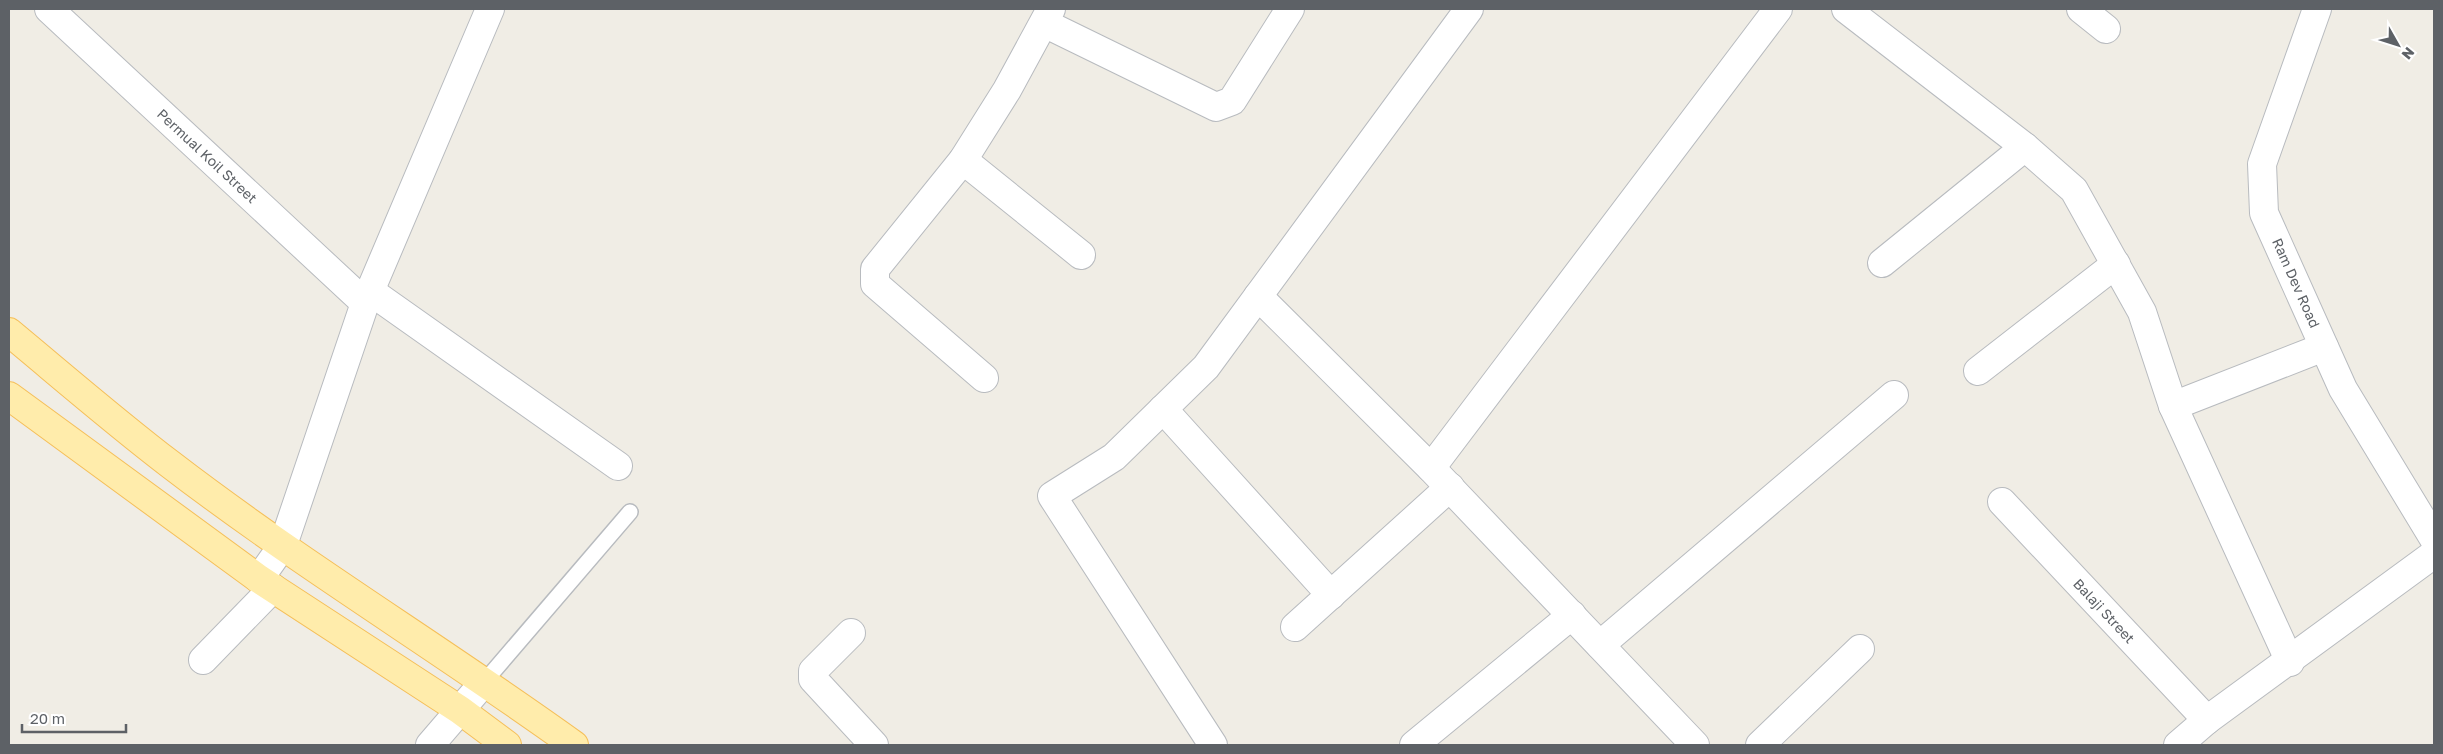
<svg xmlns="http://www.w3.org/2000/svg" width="2443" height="754" font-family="'Golos Text',sans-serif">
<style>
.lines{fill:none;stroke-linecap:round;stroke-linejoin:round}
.service-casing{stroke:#b8bbbf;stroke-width:18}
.minor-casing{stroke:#b8bbbf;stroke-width:30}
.primary-casing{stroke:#f5bf59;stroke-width:30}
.service{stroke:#fff;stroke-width:15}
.minor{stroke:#fff;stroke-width:28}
.primary{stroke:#ffecab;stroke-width:28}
.labels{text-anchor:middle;stroke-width:4.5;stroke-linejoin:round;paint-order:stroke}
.street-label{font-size:14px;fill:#5d6166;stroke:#fff}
</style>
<rect width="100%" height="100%" fill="#f0ede5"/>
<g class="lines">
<defs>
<path id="service" d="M485,681L630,512"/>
<g id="minor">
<path d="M49,9L365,303"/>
<path d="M1846,9L2025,147L2074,190L2142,312L2173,406L2290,662"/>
<path d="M2081,9L2106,29"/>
<path d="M2317,9L2262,164L2264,213L2343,389L2434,539"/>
<path d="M1044,23L1216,107L1232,101L1290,9"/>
<path d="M963,160L1081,255"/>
<path d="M1882,263L2025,147"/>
<path d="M370,291L618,466"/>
<path d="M1258,296L1431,468L1695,745"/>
<path d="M1978,371L2116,264"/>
<path d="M984,378L875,284V269L963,160L1007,90L1051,9"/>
<path d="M2173,406L2324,347"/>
<path d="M1163,409L1331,595"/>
<path d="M1431,468L1778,9"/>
<path d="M2002,502L2207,720"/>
<path d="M259,579L283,545L365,303L490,9"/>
<path d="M1295,627L1450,487"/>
<path d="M851,633L813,671V679L874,745"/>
<path d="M1600,645L1894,395"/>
<path d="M203,660L273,588"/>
<path d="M430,745L485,681"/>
<path d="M1213,745L1052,496L1114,457L1206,367L1469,9"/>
<path d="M1414,745L1572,615"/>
<path d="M1760,745L1860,649"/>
<path d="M2178,745L2207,720L2434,554"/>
</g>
<g id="primary">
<path d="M9,332C62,376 115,422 170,464C300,564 441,649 574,745"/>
<path d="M9,396L259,579L460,710L507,745"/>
</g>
</defs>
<use href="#service" class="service-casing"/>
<use href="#minor" class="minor-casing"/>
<use href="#primary" class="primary-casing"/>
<use href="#service" class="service"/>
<use href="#minor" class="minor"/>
<use href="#primary" class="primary"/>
</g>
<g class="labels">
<g class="street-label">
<text transform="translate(207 156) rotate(43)" y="5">Permual Koil Street</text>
<text transform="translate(2296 283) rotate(66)" y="5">Ram Dev Road</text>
<text transform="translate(2104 611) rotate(47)" y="5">Balaji Street</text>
</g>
</g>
<rect width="2443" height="754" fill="none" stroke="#5d6166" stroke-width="20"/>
<g transform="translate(2398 45) rotate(129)" stroke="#ffffff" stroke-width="4" paint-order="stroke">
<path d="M0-4L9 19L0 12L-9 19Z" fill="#5d6166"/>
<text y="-8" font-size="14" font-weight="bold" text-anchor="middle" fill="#5d6166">N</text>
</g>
<path d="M22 724v8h104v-8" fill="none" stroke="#5d6166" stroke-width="2.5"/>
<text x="30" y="724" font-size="15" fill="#5d6166" stroke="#ffffff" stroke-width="4" paint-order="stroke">20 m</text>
</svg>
